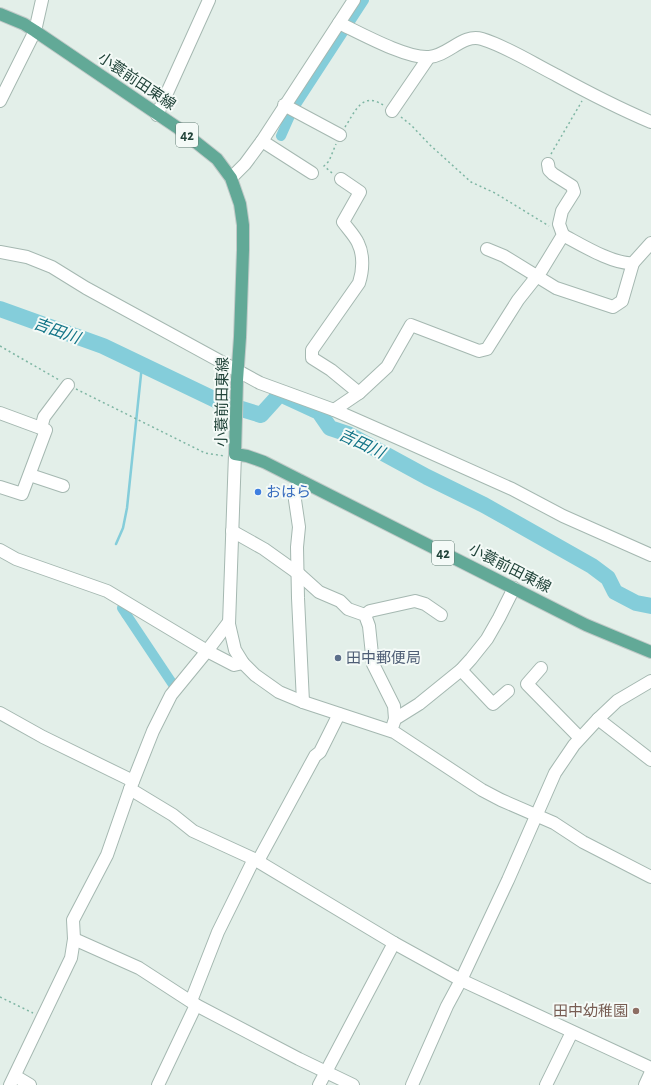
<svg xmlns="http://www.w3.org/2000/svg" width="651" height="1085" font-family="'Alegreya Sans','Noto Sans JP',sans-serif">
<style>
.lines{fill:none;stroke-linecap:round;stroke-linejoin:round}
.stream{stroke:#84cdda;stroke-width:2.5}
.canal{stroke:#84cdda;stroke-width:10}
.river{stroke:#84cdda;stroke-width:16}
.minor-casing{stroke:#a5b8b1;stroke-width:14}
.major-casing{stroke:#c1cac8;stroke-width:14}
.path{stroke:#7fb6a4;stroke-width:1.5;stroke-dasharray:2 3;stroke-linecap:butt}
.minor{stroke:#fff;stroke-width:12}
.major{stroke:#62a997;stroke-width:12}
.shop-dot{fill:#3f7fe0;stroke:#f4faf7;stroke-width:1.5}
.service-dot{fill:#5c6f8a;stroke:#f4faf7;stroke-width:1.5}
.education-dot{fill:#8d6e63;stroke:#f4faf7;stroke-width:1.5}
.labels{text-anchor:middle;stroke-width:4;stroke-linejoin:round;paint-order:stroke}
.shield{fill:#f4faf7;stroke:#607a72;stroke-width:1}
.shield-label{font-size:14px;font-weight:bold;fill:#204339}
.street-label{font-size:15px;fill:#204339;stroke:#f4faf7}
.shop-label{font-size:15px;fill:#366cbe;stroke:#f4faf7;text-anchor:start}
.service-label{font-size:15px;fill:#4e5e75;stroke:#f4faf7;text-anchor:start}
.education-label{font-size:15px;fill:#785e54;stroke:#f4faf7;text-anchor:end}
.water-label{font-size:16px;font-style:italic;fill:#127487;stroke:#f4faf7}
</style>
<rect width="100%" height="100%" fill="#e3efe9"/>
<g class="lines">
<g class="stream">
<path d="M116,544L123,528L127,508L142,365"/>
<path d="M123,616L134,626"/>
</g>
<g class="canal">
<path d="M281,136L293,109L364,0"/>
<path d="M122,608L174,686"/>
</g>
<path class="river" d="M0,309L103,346L222,403L261,415L280,394L319,412L330,428L348,434L427,477L484,505L592,566L608,578L615,592L636,603L651,606"/>
<defs>
<g id="minor">
<path d="M339,23C360,33 407,59 429,57C448,56 463,33 482,39C508,47 532,63 556,75C587,92 618,108 651,122"/>
<path d="M0,101L35,31L42,0"/>
<path d="M284,105L340,135"/>
<path d="M392,111L429,57"/>
<path d="M157,115L209,0"/>
<path d="M262,141L312,173"/>
<path d="M231,178L245,164L262,141L354,0"/>
<path d="M341,179L360,192L343,222C348,229 355,236 358,243C364,255 363,271 359,283L312,350V358L331,370L359,393"/>
<path d="M563,235C580,244 614,265 633,263L651,243"/>
<path d="M487,249L504,256L556,288L613,307L622,301L633,263"/>
<path d="M0,252L27,257L52,267L86,288L260,383L334,410L400,439L512,489L563,516L651,555"/>
<path d="M334,410L359,393L387,367L411,325L479,351L487,349L518,300L541,271L563,235L559,224L562,211L574,192L572,186L553,174L549,170L548,164"/>
<path d="M0,413L46,430L22,494L0,487"/>
<path d="M41,428L44,417L68,385"/>
<path d="M235,454L229,624L235,650L243,663L255,675L279,692L303,702L394,732L482,790L501,800L554,823L583,842L651,877"/>
<path d="M30,475L63,486"/>
<path d="M299,480L295,500L299,527L297,547L298,598L303,702"/>
<path d="M232,531L264,549L299,574L319,592L340,601L348,609L365,615L369,626L373,664L394,706L395,719"/>
<path d="M0,550L16,559L107,591L207,651L234,665L243,663"/>
<path d="M365,615L370,611L415,601L425,604L441,615"/>
<path d="M541,668L527,684L580,738"/>
<path d="M461,670L493,704L508,691"/>
<path d="M0,713L43,737L133,781"/>
<path d="M598,719L651,760"/>
<path d="M393,725L395,719L419,704L461,670L471,659L487,639L499,618L514,588"/>
<path d="M130,789L173,815L193,831L254,859L394,943L461,980L651,1068"/>
<path d="M258,861L315,756L320,752L339,714"/>
<path d="M74,939L139,968L196,1005L299,1059L353,1085"/>
<path d="M191,1001L218,932L254,859"/>
<path d="M15,1076L30,1085"/>
<path d="M10,1085L71,958L74,939L73,920L107,855L130,789L153,731L171,695L207,651L229,622"/>
<path d="M158,1085L196,1005"/>
<path d="M319,1085L394,943"/>
<path d="M412,1085L447,1006L461,980L508,880L555,773L574,745L598,719L617,701L651,681"/>
<path d="M546,1085L572,1032"/>
<path d="M645,1085L651,1072"/>
</g>
<path id="major" d="M0,14L24,24L35,31L178,128L217,159L231,178L240,204L243,225V250L240,337L237,380L235,454L247,456L264,462L586,625L651,652"/>
</defs>
<use href="#minor" class="minor-casing"/>
<use href="#major" class="major-casing"/>
<g class="path">
<path d="M401,117L411,125L430,145L471,182L495,193L549,226"/>
<path d="M345,127C355,112 362,91 383,105"/>
<path d="M551,154L582,101"/>
<path d="M332,173L324,166L329,161L336,144"/>
<path d="M0,346L59,380"/>
<path d="M76,389L205,453L225,456"/>
<path d="M0,997L33,1013"/>
</g>
<use href="#minor" class="minor"/>
<use href="#major" class="major"/>
</g>
<circle class="shop-dot" cx="258" cy="492" r="4"/>
<circle class="service-dot" cx="338" cy="658" r="4"/>
<circle class="education-dot" cx="636" cy="1011" r="4"/>
<g class="labels">
<g class="shield">
<rect x="176" y="123" width="22" height="24" rx="3"/>
<rect x="432" y="541" width="22" height="24" rx="3"/>
</g>
<g class="shield-label">
<text x="187" y="140">42</text>
<text x="443" y="558">42</text>
</g>
<g class="street-label">
<text transform="translate(137 81) rotate(34)" y="5">小蓑前田東線</text>
<text transform="translate(222 402) rotate(-89)" y="5">小蓑前田東線</text>
<text transform="translate(510 568) rotate(27)" y="5">小蓑前田東線</text>
</g>
<g class="shop-label">
<text x="266" y="497">おはら</text>
</g>
<g class="service-label">
<text x="346" y="663">田中郵便局</text>
</g>
<g class="education-label">
<text x="628" y="1016">田中幼稚園</text>
</g>
<g class="water-label">
<text transform="translate(57 330) rotate(20)" y="6">吉田川</text>
<text transform="translate(362 443) rotate(25)" y="6">吉田川</text>
</g>
</g>
</svg>
